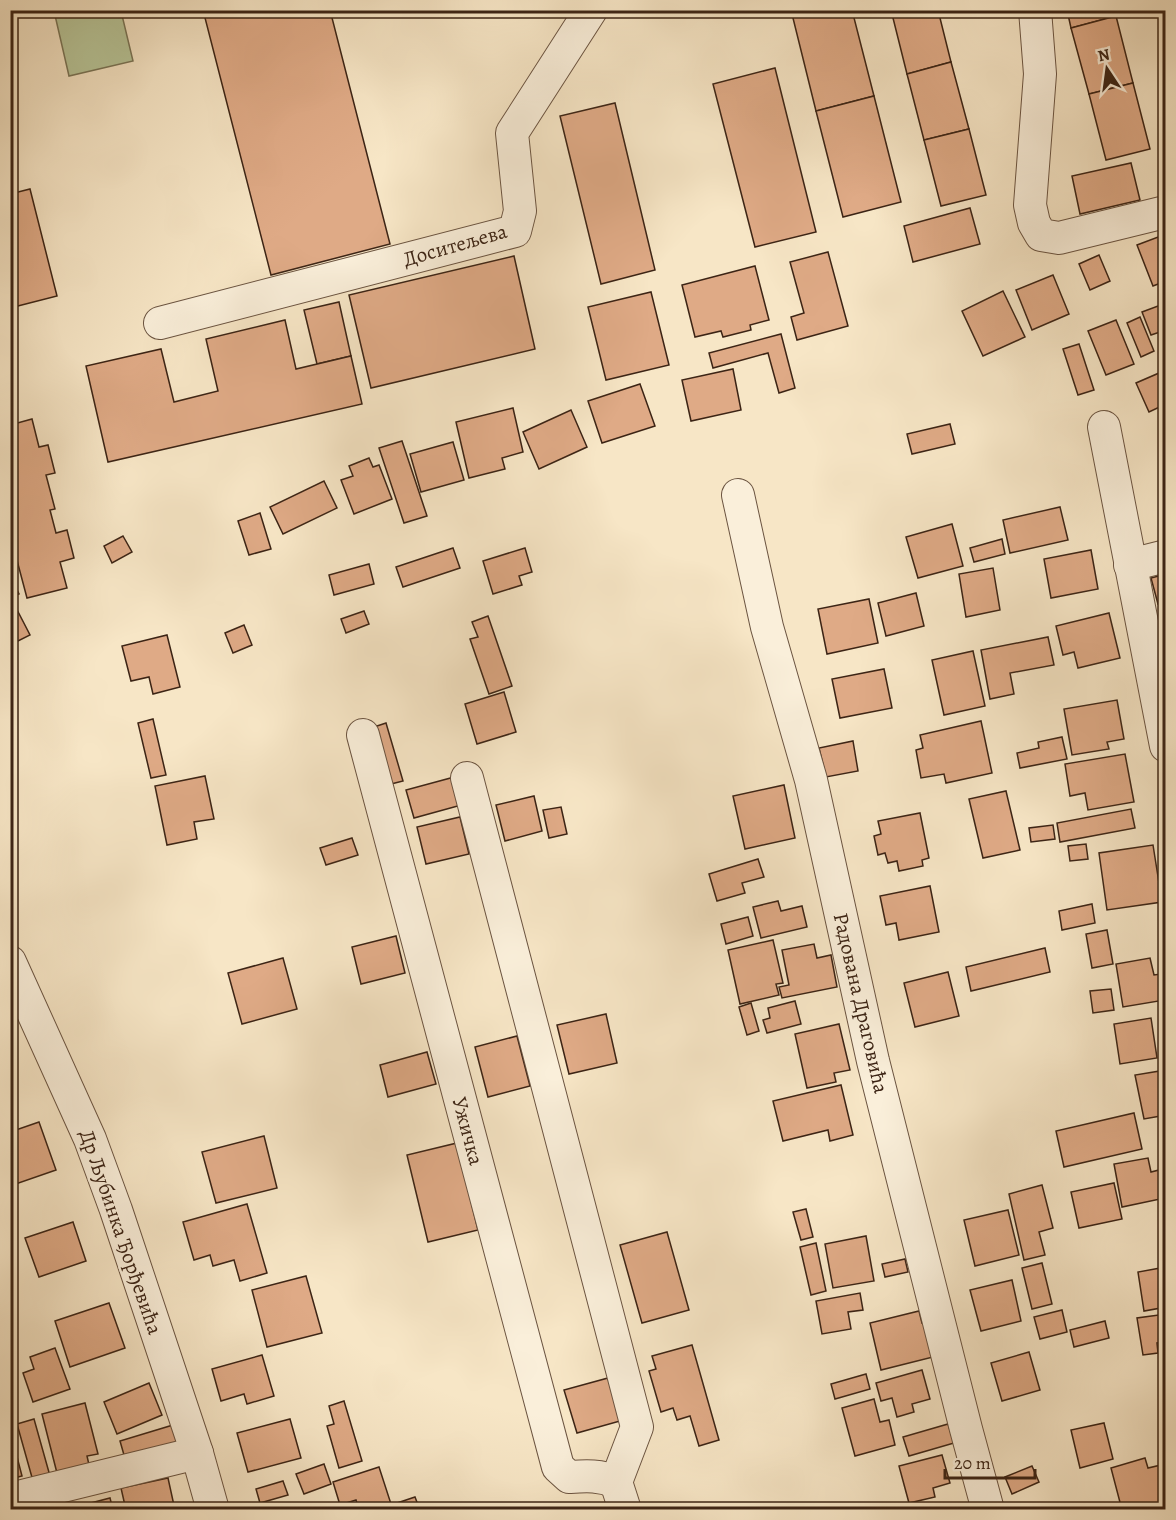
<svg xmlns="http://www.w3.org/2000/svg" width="1176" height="1520" font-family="Alegreya,serif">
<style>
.green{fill:#b8c699;stroke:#7a7557;stroke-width:1.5}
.building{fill:#dfaa86;stroke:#3c2415;stroke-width:1.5}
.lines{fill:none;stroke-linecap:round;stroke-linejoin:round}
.street-casing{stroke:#6b5441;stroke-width:34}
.street{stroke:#faefda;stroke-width:32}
.labels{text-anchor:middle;stroke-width:4.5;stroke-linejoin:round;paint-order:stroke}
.street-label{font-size:21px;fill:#3c2415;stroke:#faefda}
</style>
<rect width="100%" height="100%" fill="#f7e6c6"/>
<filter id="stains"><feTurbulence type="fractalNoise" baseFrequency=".00333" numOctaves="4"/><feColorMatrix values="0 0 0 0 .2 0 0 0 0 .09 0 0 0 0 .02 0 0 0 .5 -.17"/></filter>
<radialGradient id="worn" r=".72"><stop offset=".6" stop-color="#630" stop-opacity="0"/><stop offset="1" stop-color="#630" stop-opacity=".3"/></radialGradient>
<path class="green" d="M54,11H121L133,61L69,76Z"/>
<g class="building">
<path d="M203,10H330L390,244L271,275Z"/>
<path d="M791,10H852L874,96L816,111Z"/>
<path d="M891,10H938L951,62L907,74Z"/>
<path d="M1067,10H1114L1116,16L1071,28Z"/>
<path d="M1116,16L1133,83L1089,94L1071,28Z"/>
<path d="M951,62L969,129L924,140L907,74Z"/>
<path d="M775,68L816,232L755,247L713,84Z"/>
<path d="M1133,83L1150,149L1106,160L1089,94Z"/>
<path d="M874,96L901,202L843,217L816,111Z"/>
<path d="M615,103L655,270L601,284L560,116Z"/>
<path d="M969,129L986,195L941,206L924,140Z"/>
<path d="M1131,163L1140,200L1080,214L1072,176Z"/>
<path d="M30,189L57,296L10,308V194Z"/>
<path d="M970,208L980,244L913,262L904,226Z"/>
<path d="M1166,234V281L1153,286L1137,245Z"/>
<path d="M828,252L848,326L797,340L791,317L804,313L790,262Z"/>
<path d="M1099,255L1110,281L1090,290L1079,264Z"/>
<path d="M514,256L535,349L371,388L349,295Z"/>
<path d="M755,266L769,320L750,325L751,330L723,337L721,331L695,337L682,285Z"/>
<path d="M1053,275L1069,314L1032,330L1016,290Z"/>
<path d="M1003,291L1025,337L983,356L962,311Z"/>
<path d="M651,292L669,365L606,380L588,307Z"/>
<path d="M339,302L351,356L317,364L304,310Z"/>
<path d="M1166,303V330L1151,335L1142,312Z"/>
<path d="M1140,317L1154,351L1141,357L1127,323Z"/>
<path d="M285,320L296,369L351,356L362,404L108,462L86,366L161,349L174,402L218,391L206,339Z"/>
<path d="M1116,320L1134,364L1106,375L1088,331Z"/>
<path d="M781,334L795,388L779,393L768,353L713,368L709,353Z"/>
<path d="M1079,344L1094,390L1078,395L1063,349Z"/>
<path d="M733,369L741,410L691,421L682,380Z"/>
<path d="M1166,370V404L1149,412L1136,383Z"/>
<path d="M640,384L655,426L602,443L588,401Z"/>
<path d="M513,408L523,452L502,458L505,469L469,478L456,422Z"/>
<path d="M571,410L587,447L539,469L523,432Z"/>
<path d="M32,419L39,447L48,445L55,473L46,475L55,509L50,510L56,533L67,530L74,558L60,562L67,588L27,598L10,534V425Z"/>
<path d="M950,424L955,444L912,454L907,434Z"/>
<path d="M402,441L427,516L404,523L379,448Z"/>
<path d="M453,442L464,480L421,492L410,454Z"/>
<path d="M369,458L373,467L379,465L392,499L354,514L341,480L353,476L349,466Z"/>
<path d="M324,481L337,508L283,534L270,507Z"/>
<path d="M1060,507L1068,540L1010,553L1003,520Z"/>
<path d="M260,513L271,549L249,555L238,521Z"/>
<path d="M952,524L963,566L918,578L906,537Z"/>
<path d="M123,536L132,552L112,563L104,546Z"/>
<path d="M1002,539L1005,554L974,562L970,548Z"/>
<path d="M453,548L460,568L403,587L396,567Z"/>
<path d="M525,548L532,572L519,576L522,585L493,594L483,561Z"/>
<path d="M1091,550L1098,589L1051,598L1044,559Z"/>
<path d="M369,564L374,584L334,595L329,575Z"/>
<path d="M993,568L1000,610L966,617L959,574Z"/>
<path d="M1166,574V602L1158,604L1151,578Z"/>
<path d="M10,575L19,594L10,598Z"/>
<path d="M916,593L924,626L886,636L878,603Z"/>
<path d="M869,599L878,643L827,654L818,609Z"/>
<path d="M13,602L30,635L10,645V604Z"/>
<path d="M364,611L369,624L346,633L341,619Z"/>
<path d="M1109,613L1120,658L1078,668L1074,652L1063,655L1056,626Z"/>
<path d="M488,616L512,686L489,694L470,639L478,637L472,622Z"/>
<path d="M244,625L252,645L233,653L225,633Z"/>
<path d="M167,635L180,687L153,694L149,677L131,681L122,646Z"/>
<path d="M1048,637L1054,665L1010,673L1014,694L990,699L981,650Z"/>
<path d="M973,651L985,706L944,715L932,660Z"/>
<path d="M884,669L892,708L840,718L832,679Z"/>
<path d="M504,692L516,732L477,744L465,704Z"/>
<path d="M1117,700L1124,739L1107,742L1109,749L1072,755L1064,709Z"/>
<path d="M153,719L166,775L151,778L138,723Z"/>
<path d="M981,721L992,773L946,783L944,774L921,778L916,750L923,748L920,735Z"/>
<path d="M386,723L403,781L387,785L371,728Z"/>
<path d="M1062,737L1067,759L1020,768L1017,753L1039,748L1038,742Z"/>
<path d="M853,741L858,771L826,777L819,748Z"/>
<path d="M1125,754L1134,802L1088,810L1085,793L1070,796L1065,764Z"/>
<path d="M205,776L214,819L194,822L197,839L167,845L155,786Z"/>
<path d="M458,776L465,804L414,818L406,790Z"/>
<path d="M784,785L795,838L745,849L733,796Z"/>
<path d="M1006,791L1020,850L983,858L969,799Z"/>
<path d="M534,796L542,831L505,841L496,805Z"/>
<path d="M561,807L567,834L549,838L543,810Z"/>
<path d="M1131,809L1135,828L1060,842L1057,823Z"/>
<path d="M920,813L929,858L922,860L923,866L899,871L897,861L888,863L885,853L878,855L874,836L881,834L878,821Z"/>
<path d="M460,817L469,854L426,864L417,827Z"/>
<path d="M1053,825L1055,839L1031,842L1029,828Z"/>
<path d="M352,838L358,855L326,865L320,848Z"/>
<path d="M1086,844L1088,859L1070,861L1068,846Z"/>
<path d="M1153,845L1162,902L1107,910L1099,853Z"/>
<path d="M758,859L764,877L742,883L745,893L717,901L709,874Z"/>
<path d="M930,886L939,932L899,940L896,923L886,925L880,896Z"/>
<path d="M778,901L781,911L802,906L807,927L761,938L753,907Z"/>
<path d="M1092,904L1095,923L1062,930L1059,911Z"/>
<path d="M748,917L753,936L726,944L721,924Z"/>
<path d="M1107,930L1113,964L1092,968L1086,934Z"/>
<path d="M396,936L405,973L361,984L352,947Z"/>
<path d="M773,940L783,983L776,984L779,995L740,1004L728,950Z"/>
<path d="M814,944L817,958L831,955L837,987L782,998L779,987L789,985L782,950Z"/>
<path d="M1045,948L1050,972L971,991L966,967Z"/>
<path d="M283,958L297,1009L242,1024L228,973Z"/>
<path d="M1150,958L1154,975L1161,974L1165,1000L1123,1007L1116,964Z"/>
<path d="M948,972L959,1016L915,1027L904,983Z"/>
<path d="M1111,989L1114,1010L1093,1013L1090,991Z"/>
<path d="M795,1001L801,1024L767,1033L763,1020L770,1018L768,1008Z"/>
<path d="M751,1003L759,1031L747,1035L739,1007Z"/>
<path d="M606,1014L617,1063L569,1074L557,1025Z"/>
<path d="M1151,1018L1157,1058L1120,1064L1114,1024Z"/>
<path d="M839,1024L850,1070L834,1073L836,1082L807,1088L795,1034Z"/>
<path d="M517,1036L530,1086L488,1097L475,1047Z"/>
<path d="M427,1052L436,1084L388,1097L380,1065Z"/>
<path d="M1166,1070V1115L1144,1119L1135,1075Z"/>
<path d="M841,1085L853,1135L830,1141L828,1130L783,1141L773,1101Z"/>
<path d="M1134,1113L1142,1149L1064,1167L1056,1131Z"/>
<path d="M39,1122L56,1170L10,1186V1132Z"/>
<path d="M264,1136L277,1188L216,1203L202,1152Z"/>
<path d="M457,1143L478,1230L428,1242L407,1155Z"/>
<path d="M1148,1158L1151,1172L1159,1170L1165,1198L1122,1207L1114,1164Z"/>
<path d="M1114,1183L1122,1219L1079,1228L1071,1192Z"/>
<path d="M1042,1185L1053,1228L1039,1232L1045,1255L1024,1260L1009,1194Z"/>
<path d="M247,1204L267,1273L240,1281L234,1260L213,1266L210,1255L194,1260L183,1222Z"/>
<path d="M806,1209L813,1237L801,1240L793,1212Z"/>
<path d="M1008,1210L1019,1255L975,1266L964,1220Z"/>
<path d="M73,1222L86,1261L39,1277L25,1238Z"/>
<path d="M667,1232L689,1310L642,1323L620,1245Z"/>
<path d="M866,1236L874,1281L833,1288L825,1244Z"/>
<path d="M816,1243L826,1291L811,1295L800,1247Z"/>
<path d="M905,1259L908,1272L885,1277L882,1264Z"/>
<path d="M1042,1263L1052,1304L1032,1309L1022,1268Z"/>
<path d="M1166,1267V1307L1144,1311L1138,1272Z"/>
<path d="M306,1276L322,1333L267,1347L252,1290Z"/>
<path d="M1012,1280L1021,1321L981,1331L970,1290Z"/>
<path d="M860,1293L863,1310L848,1312L851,1329L822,1334L816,1301Z"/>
<path d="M109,1303L125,1348L70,1367L55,1321Z"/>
<path d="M1062,1310L1067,1332L1040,1339L1034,1317Z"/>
<path d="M919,1311L922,1323L925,1322L933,1357L881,1370L870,1323Z"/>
<path d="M1166,1314V1342L1157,1343L1158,1353L1143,1355L1137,1318Z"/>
<path d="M1105,1321L1109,1338L1074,1347L1070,1330Z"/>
<path d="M692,1345L719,1440L699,1446L690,1416L677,1420L673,1408L661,1412L649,1371L656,1369L652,1356Z"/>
<path d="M55,1348L70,1389L33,1402L23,1373L34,1369L30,1357Z"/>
<path d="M1029,1352L1040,1390L1002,1401L991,1363Z"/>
<path d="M262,1355L274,1396L247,1404L244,1394L221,1401L212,1369Z"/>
<path d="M922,1370L930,1399L912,1404L914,1412L897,1417L892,1398L881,1401L876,1383Z"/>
<path d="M866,1374L870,1389L835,1399L831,1384Z"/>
<path d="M608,1378L620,1421L577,1433L564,1390Z"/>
<path d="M149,1383L162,1415L117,1434L104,1402Z"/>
<path d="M874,1399L880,1422L889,1420L895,1445L855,1456L842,1408Z"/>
<path d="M344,1401L362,1461L339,1468L327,1426L334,1424L329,1406Z"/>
<path d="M85,1403L98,1454L87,1456L90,1469L58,1477L42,1414Z"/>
<path d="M34,1419L50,1476L33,1481L17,1424Z"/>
<path d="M290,1419L301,1458L248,1472L237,1433Z"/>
<path d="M1104,1423L1113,1459L1080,1468L1071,1430Z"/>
<path d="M948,1424L954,1443L909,1456L903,1437Z"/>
<path d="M173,1425L179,1446L126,1462L120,1441Z"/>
<path d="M10,1430L22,1476L10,1479Z"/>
<path d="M942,1455L950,1483L933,1488L935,1497L909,1503L899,1466Z"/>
<path d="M1145,1458L1148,1468L1161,1465L1166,1480V1510H1156L1154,1503L1131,1510H1122L1111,1468Z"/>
<path d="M324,1464L331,1484L304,1494L296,1474Z"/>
<path d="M1032,1466L1039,1482L1012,1494L1005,1477Z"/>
<path d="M379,1467L392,1507L386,1510H359L356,1500L340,1505L333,1482Z"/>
<path d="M168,1478L175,1510H126L121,1488Z"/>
<path d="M283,1481L288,1495L260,1503L256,1489Z"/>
<path d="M415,1497L420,1510H396L394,1504Z"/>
<path d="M110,1498L113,1510H85L83,1505Z"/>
<path d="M1057,1503L1116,1504V1510H1057Z"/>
</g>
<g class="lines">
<defs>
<g id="street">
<path d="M1035,10L1040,74L1030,205L1034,223L1041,235L1059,238L1161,213H1166"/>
<path d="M160,323L515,231L520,211L512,133L591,10"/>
<path d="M1104,427L1166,746"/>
<path d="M738,495L767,627L811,780L873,1061L966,1429L988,1510"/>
<path d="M1130,565L1166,556"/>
<path d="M363,735L558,1467L569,1477C586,1476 600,1475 616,1482"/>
<path d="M467,778L637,1427L616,1482L625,1510"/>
<path d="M10,962L90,1139L116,1210L197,1453L213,1510"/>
<path d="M10,1499L197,1453"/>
</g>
</defs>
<use href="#street" class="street-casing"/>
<use href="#street" class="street"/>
</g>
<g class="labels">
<g class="street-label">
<text transform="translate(455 245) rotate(-16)" y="7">Доситељева</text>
<text transform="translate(861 1003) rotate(77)" y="7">Радована Драговића</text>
<text transform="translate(468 1131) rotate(75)" y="7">Ужичка</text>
<text transform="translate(121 1232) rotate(71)" y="7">Др Љубинка Ђорђевића</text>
</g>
</g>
<rect width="1176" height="1520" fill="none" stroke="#f7e6c6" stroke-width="36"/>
<rect x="12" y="12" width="1152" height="1496" fill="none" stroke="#3c2415" stroke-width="3"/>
<rect x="18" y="18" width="1140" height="1484" fill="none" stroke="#3c2415" stroke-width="1.5"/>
<g transform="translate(1107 69) rotate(347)" stroke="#faefda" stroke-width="4.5" paint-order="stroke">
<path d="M0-4.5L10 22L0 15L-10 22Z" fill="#3c2415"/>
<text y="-9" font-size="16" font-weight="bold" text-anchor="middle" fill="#3c2415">N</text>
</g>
<path d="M945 1469v9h90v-9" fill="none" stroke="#3c2415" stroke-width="3"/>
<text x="954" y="1469" font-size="18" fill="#3c2415" stroke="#faefda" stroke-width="4.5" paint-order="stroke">20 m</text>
<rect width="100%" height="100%" filter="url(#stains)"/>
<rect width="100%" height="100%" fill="url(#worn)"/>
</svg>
